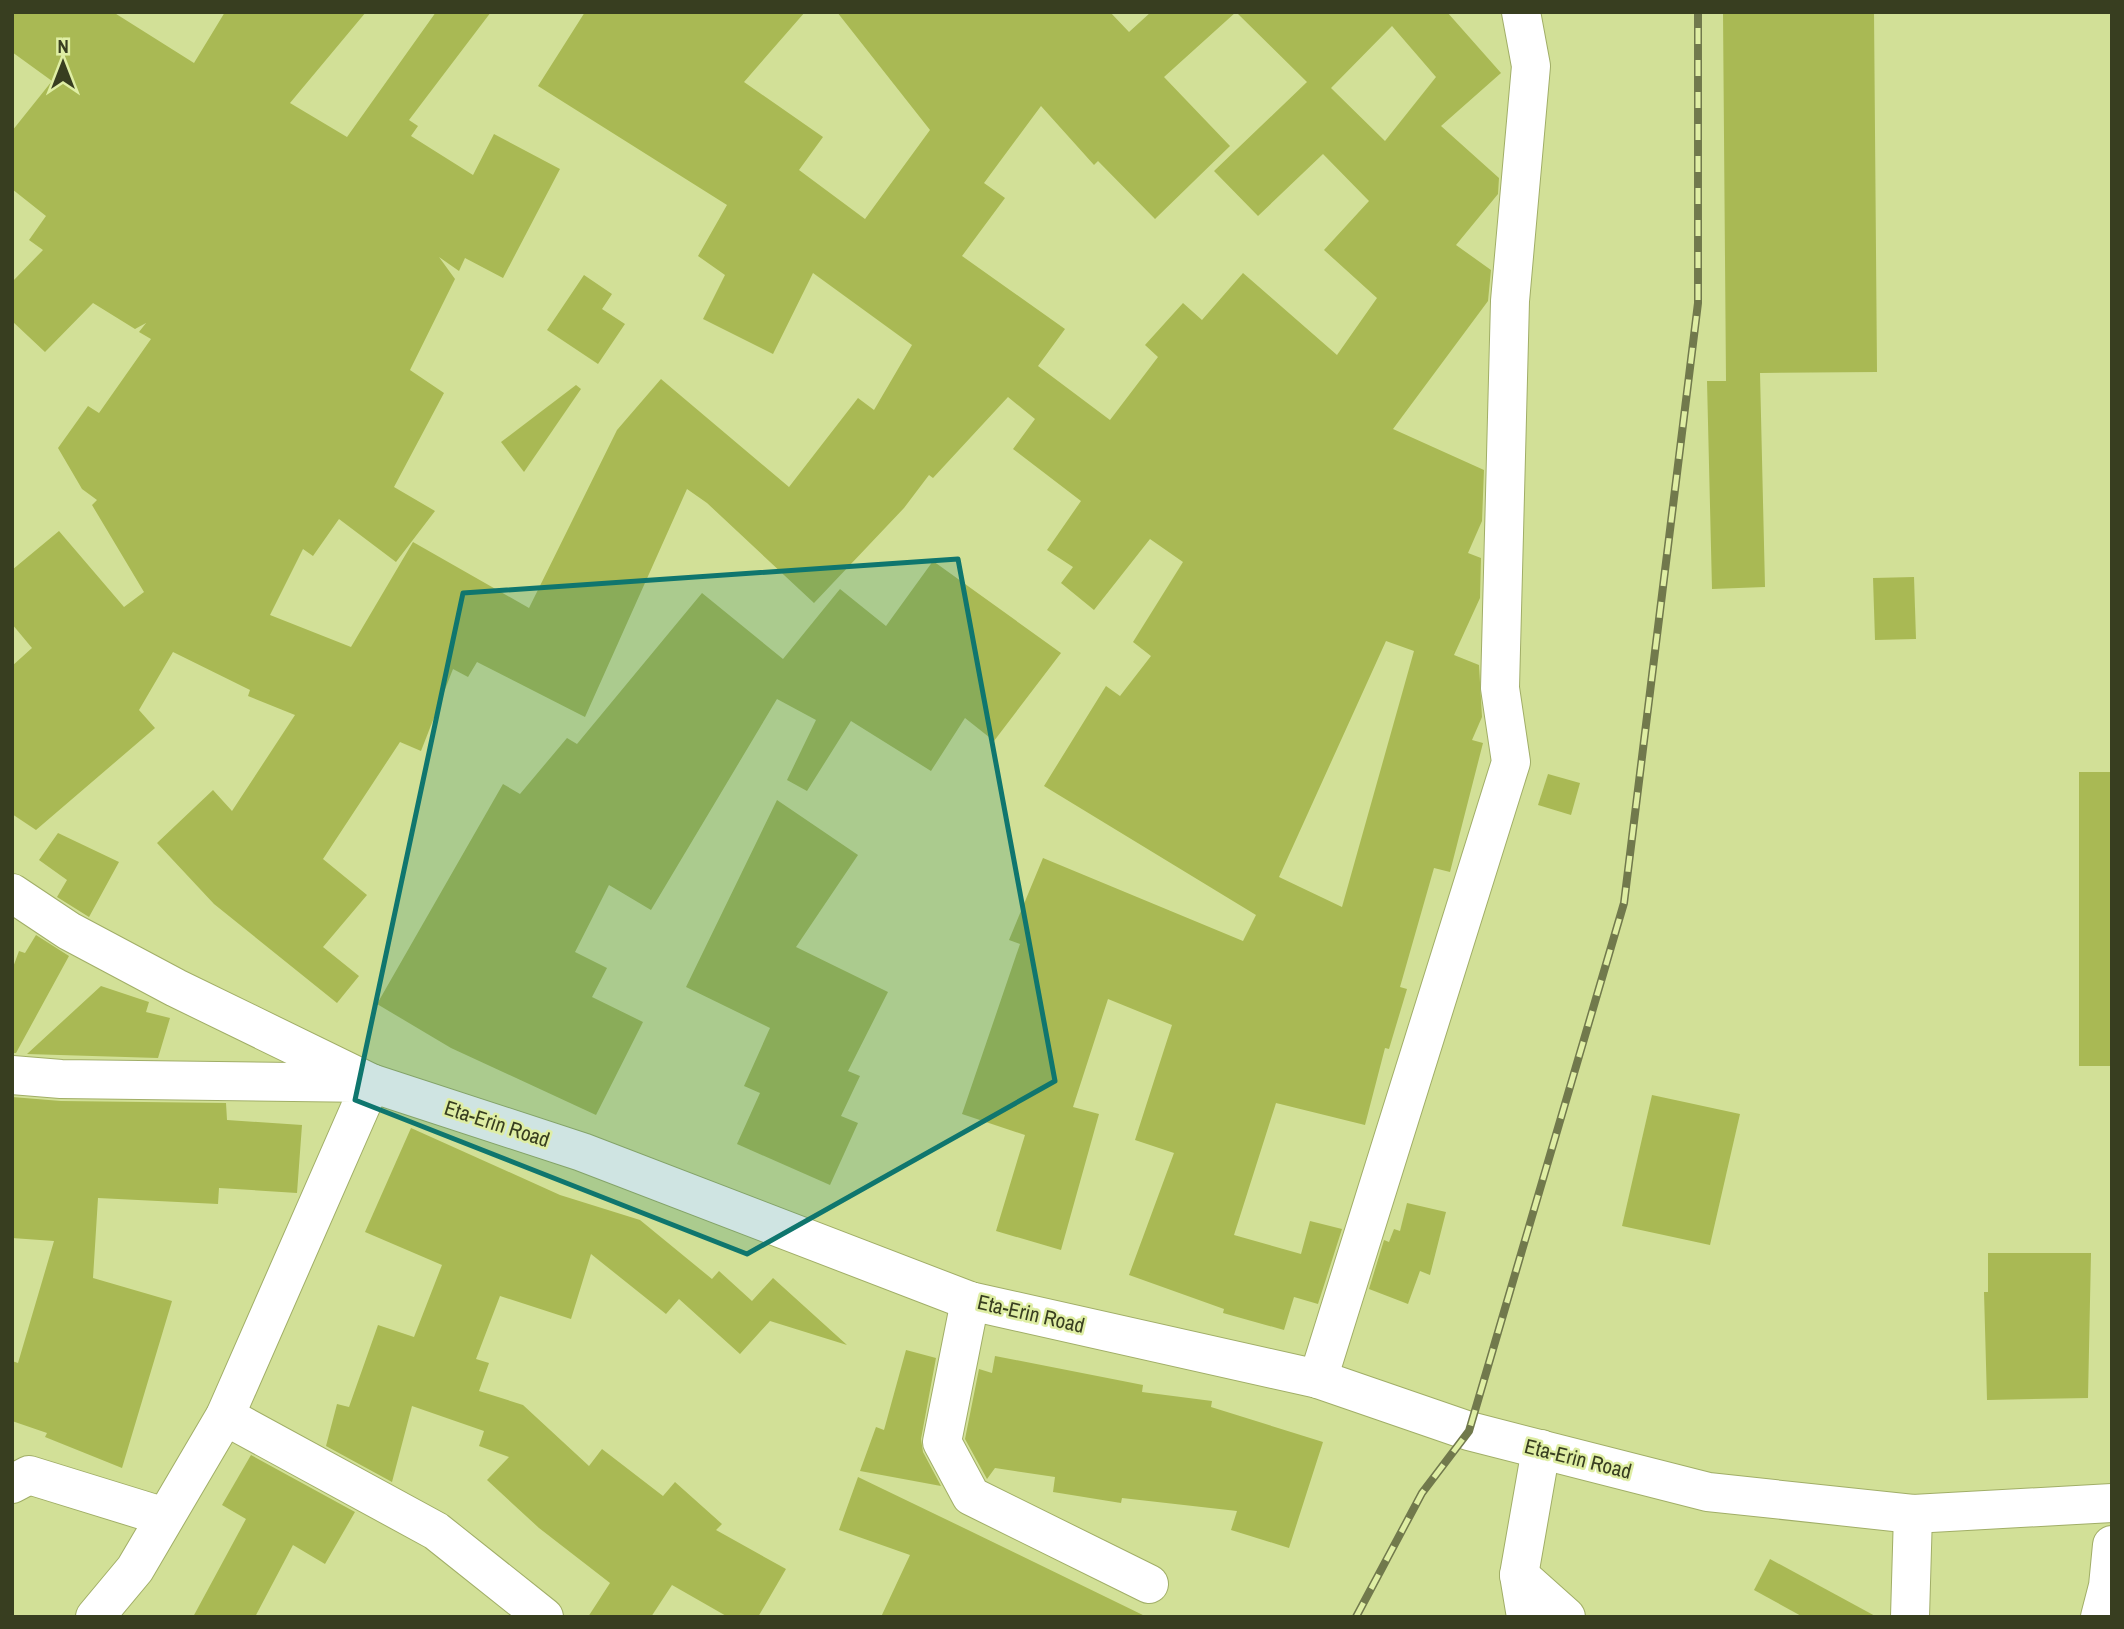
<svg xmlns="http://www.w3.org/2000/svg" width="2124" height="1629" font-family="'Archivo Narrow',sans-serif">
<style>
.building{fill:#a9b954;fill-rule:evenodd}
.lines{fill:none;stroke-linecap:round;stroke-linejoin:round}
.street-casing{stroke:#a1ae67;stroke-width:40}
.street{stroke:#fff;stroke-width:38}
.rail-casing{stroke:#71794c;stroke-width:8}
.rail{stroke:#dfeea4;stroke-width:5;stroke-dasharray:16;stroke-linecap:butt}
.marked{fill:#0f766e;fill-opacity:0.2;stroke:#0f766e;stroke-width:5;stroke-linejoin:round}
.labels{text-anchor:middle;stroke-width:5;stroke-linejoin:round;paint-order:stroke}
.street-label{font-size:21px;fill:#383e20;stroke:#dfeea4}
</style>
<rect width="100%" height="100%" fill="#d2e097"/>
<g class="building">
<path d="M12,12H113L194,63L225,12H366L290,103L347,137L436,12H491L409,120L418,126L411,136L473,175L494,134L560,169L503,278L465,258L459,271L439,257L455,279L410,370L444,393L394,487L435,511L396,562L339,519L313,556L303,549L270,615L351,647L413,542L529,608L617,430L661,379L789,487L858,398L874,410L912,345L813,273L773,354L703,319L725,275L698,256L727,205L538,86L585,12H805L744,82L823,137L799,170L865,219L930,130L837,12H1110L1129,32L1151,12H1447L1501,73L1441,126L1499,178L1498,194L1456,245L1491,270L1488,301L1393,429L1484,470L1482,521L1468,553L1481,558L1480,598L1454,655L1479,665L1482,717L1472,740L1483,743L1450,872L1434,868L1400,987L1407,989L1389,1049L1385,1048L1365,1125L1276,1103L1234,1235L1301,1254L1310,1221L1342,1229L1318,1304L1294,1297L1284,1330L1223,1313L1224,1309L1129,1275L1174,1153L1135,1140L1172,1025L1108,999L1073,1107L1099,1114L1061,1250L996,1231L1025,1135L962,1114L1020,944L1009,940L1043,858L1243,941L1256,915L1044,786L1106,686L1120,696L1151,656L1133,642L1183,562L1150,539L1094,610L1061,583L1073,567L1047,550L1081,501L1013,449L1035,419L1008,397L933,478L929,475L904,508L814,603L707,503L687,489L585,717L477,662L468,677L453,669L421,751L400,742L323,859L367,895L323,947L359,976L337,1003L214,904L157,843L213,790L232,811L295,715L248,696L250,690L173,652L139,710L155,728L36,830L12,814V666L32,648L12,624V570L59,531L124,607L144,592L92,505L97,500L82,489L58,448L88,406L99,413L151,339L139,332L146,323L135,329L93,303L45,352L12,321V282L43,250L29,240L46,216L12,189V131L52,81L12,52ZM1236,12L1307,82L1214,171L1258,216L1323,154L1369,201L1324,250L1377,298L1337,355L1243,273L1202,320L1183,303L1145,345L1158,357L1110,420L1038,366L1065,329L962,256L1005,198L984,183L1041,106L1094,165L1098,161L1155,219L1230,146L1164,77ZM1392,26L1436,77L1385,141L1331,88ZM1386,641L1414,651L1342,907L1279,877Z"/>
<path d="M1723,12H1874L1877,372L1760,373L1765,587L1712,589L1707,381H1726Z"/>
<path d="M584,275L612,294L602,309L625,324L598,364L547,330Z"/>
<path d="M576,385L581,389L524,472L501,442Z"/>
<path d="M933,561L1061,653L994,741L965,718L931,771L851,721L807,791L787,780L816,720L777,699L651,910L609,885L575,952L607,968L592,997L643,1022L596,1115L451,1048L377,1004L503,784L520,794L567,738L577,744L702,593L783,659L840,589L886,626Z"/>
<path d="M1914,577L1916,639L1875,640L1873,578Z"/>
<rect x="2079" y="772" width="33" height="294"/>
<path d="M1548,774L1580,783L1571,815L1538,805Z"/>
<path d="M777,800L858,855L796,947L888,992L848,1071L860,1076L841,1116L858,1123L830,1185L737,1144L760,1093L744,1086L770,1028L686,987Z"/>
<path d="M58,833L119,862L89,917L57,897L67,880L39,860Z"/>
<path d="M36,935L69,956L16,1053H12V970L19,951L25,953Z"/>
<path d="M101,986L149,1002L146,1012L170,1018L158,1058L27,1054Z"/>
<path d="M1652,1095L1740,1114L1710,1245L1622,1226Z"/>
<path d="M12,1097L61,1101L226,1103L227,1120L302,1125L297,1193L219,1188L218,1204L98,1198L93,1278L172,1301L122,1468L45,1437L47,1433L12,1421V1361L18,1363L54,1241L12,1238Z"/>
<path d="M411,1128L560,1195L640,1220L712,1279L719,1271L752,1301L773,1278L847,1345L770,1321L740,1354L679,1299L666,1314L591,1254L571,1319L500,1296L476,1359L489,1363L479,1391L523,1405L589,1466L602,1449L663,1496L675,1482L722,1524L716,1530L786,1569L758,1617H728L672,1585L651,1617H588L610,1583L539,1528L487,1480L509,1457L479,1446L484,1431L412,1406L392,1482L326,1446L337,1404L349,1407L378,1325L414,1337L442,1265L365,1232Z"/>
<path d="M1407,1203L1446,1212L1430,1275L1420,1271L1408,1304L1369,1289L1384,1240L1389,1242L1394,1229L1400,1231Z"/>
<path d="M1988,1253H2091L2088,1398L1987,1400L1984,1292H1988Z"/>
<path d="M906,1350L936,1358L921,1439L923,1452L941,1486L860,1471L876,1427L884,1430Z"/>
<path d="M995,1356L1143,1385L1142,1392L1212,1401L1211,1407L1323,1442L1289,1548L1231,1530L1237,1511L1122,1498L1121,1503L1053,1492L1055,1477L995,1468L987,1479L965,1439L979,1369L992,1373Z"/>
<path d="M251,1455L355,1512L325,1564L293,1545L255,1617H193L246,1519L222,1505Z"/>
<path d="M858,1477L966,1529L1147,1617H881L910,1555L839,1530Z"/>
<path d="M1770,1559L1877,1617H1803L1754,1590Z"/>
</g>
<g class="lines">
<defs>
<g id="street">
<path d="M12,893L69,931L176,988L371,1083L582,1152L970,1301L1318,1379L1469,1431L1708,1492L1913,1514L2112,1503"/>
<path d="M12,1075L61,1079L371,1083L225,1416L135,1569L95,1617"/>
<path d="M970,1301L942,1442L971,1496L1149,1584"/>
<path d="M1318,1379L1511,762L1500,688L1510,301L1531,66L1521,12"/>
<path d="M225,1416L436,1531L544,1617"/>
<path d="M12,1484L29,1475L165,1517"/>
<path d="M1519,1575L1566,1617"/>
<path d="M1526,1617L1519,1575L1541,1449"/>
<path d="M1910,1617L1913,1514"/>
<path d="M2100,1617L2108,1586L2112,1545"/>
</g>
</defs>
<use href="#street" class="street-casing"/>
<use href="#street" class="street"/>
<defs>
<path id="rail" d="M1356,1617L1422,1493L1469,1431L1624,903L1698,303V12"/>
</defs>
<use href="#rail" class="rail-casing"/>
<use href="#rail" class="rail"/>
</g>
<path class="marked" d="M958,559L1055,1081L747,1254L355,1100L463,593Z"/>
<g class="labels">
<g class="street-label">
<text transform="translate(497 1124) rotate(18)" y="7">Eta-Erin Road</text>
<text transform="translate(1031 1314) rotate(13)" y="7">Eta-Erin Road</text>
<text transform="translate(1578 1459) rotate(14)" y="7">Eta-Erin Road</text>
</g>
</g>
<rect width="2124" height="1629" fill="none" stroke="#383e20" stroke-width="28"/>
<g transform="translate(63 63)" stroke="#dfeea4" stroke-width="5" paint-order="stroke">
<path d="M0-5L12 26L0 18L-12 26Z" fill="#383e20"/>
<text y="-10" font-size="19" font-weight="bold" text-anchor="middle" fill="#383e20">N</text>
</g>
</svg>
